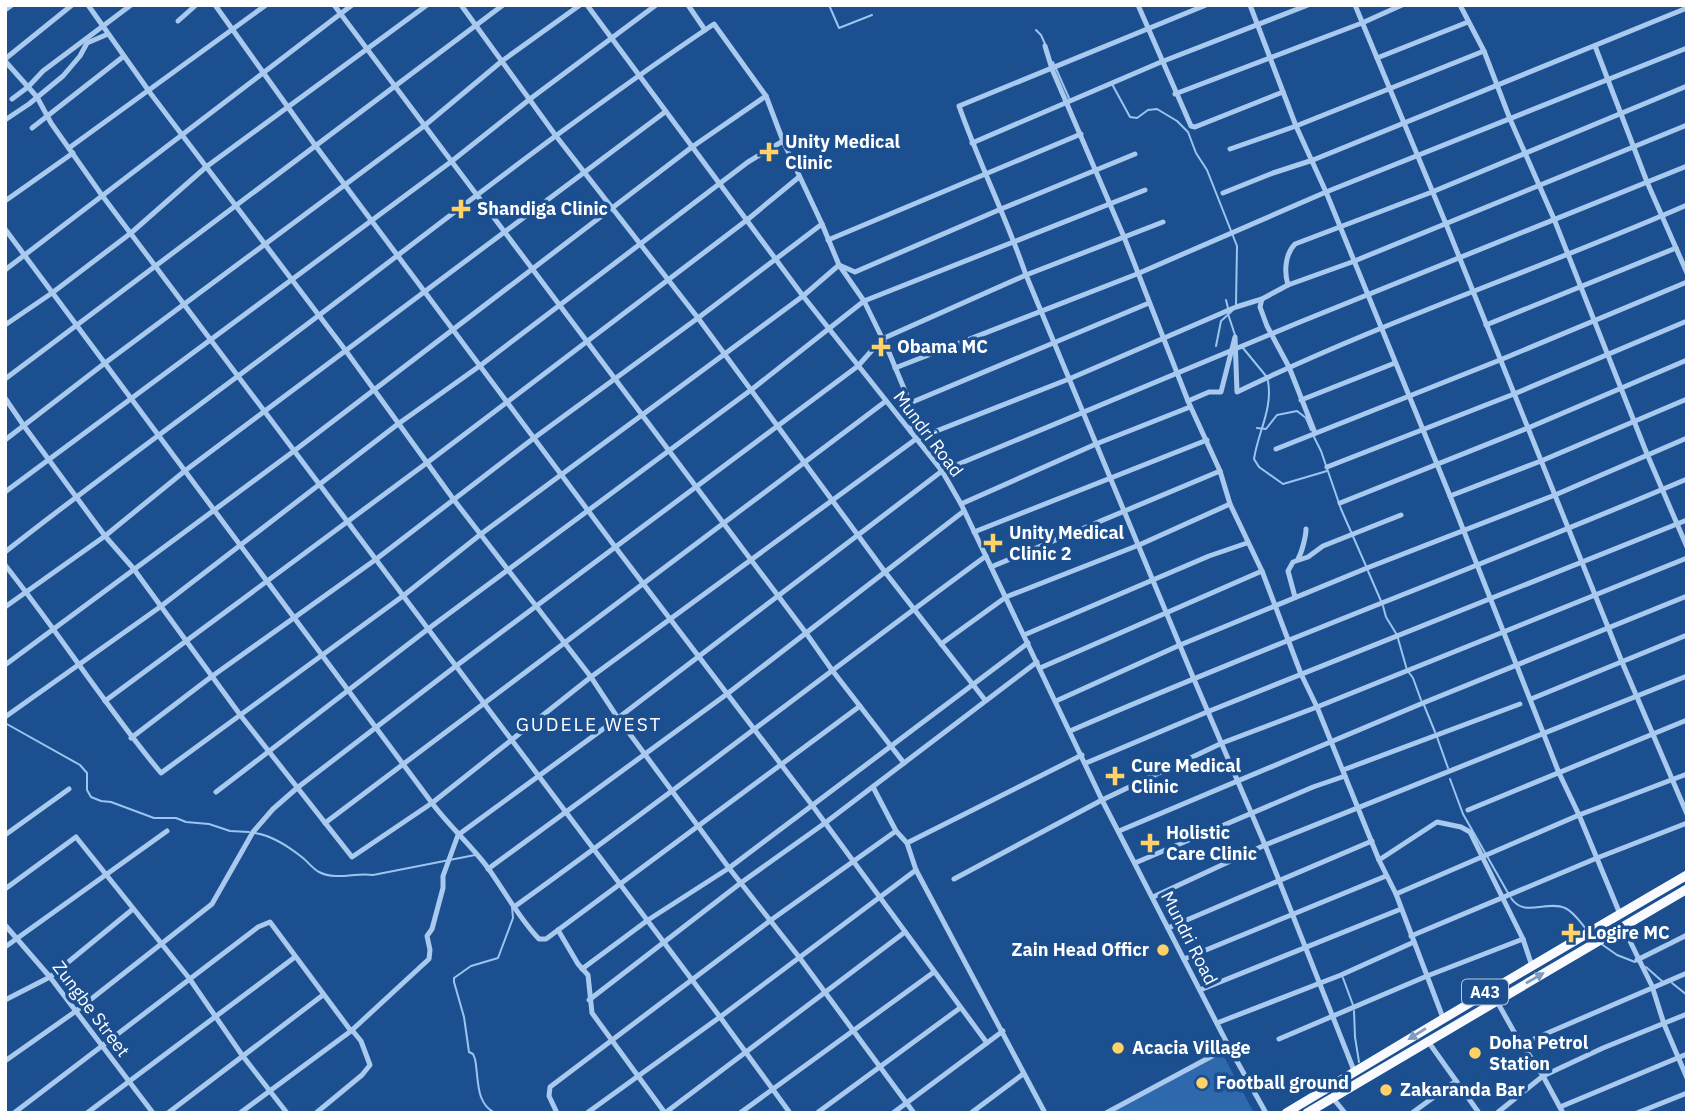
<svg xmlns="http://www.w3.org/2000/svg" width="1692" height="1118" font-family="'IBM Plex Sans',sans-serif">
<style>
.green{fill:#2e69ad}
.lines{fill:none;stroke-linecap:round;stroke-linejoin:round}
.stream{stroke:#9cc4f0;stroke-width:2}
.minor{stroke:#a9c9ee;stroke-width:5}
.trunk{stroke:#f8faff;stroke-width:9}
.oneway{fill:#7e9cc1}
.poi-dot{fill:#ffd166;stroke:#1b4f8f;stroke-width:2.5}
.labels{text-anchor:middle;stroke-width:7;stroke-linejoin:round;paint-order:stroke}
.shield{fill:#1b4f8f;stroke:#bbcadd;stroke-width:2}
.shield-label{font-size:16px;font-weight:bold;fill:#fff}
.poi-label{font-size:18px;font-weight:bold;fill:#fff;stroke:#1b4f8f;text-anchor:start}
.street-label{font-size:18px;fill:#fff;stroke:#1b4f8f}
.neighbourhood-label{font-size:19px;letter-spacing:2px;fill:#fff;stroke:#1b4f8f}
</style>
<rect width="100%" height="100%" fill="#1b4f8f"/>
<path class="green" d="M1222,1053L1254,1113H1110Z"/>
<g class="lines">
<g class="stream">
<path d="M829,5L839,28L872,15"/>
<path d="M1036,30L1041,35L1045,44"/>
<path d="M1053,62L1069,98"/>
<path d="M1112,84L1130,117L1137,118L1148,110L1157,109L1177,121L1188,132L1196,153L1207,170L1237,246L1236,304"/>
<path d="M1226,300L1228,308"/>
<path d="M1228,314L1235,335"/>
<path d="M1216,346L1221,321L1232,311"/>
<path d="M1243,348L1266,376"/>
<path d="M1268,381C1273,409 1258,432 1254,459L1259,467L1283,484L1327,471"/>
<path d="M1257,428L1266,429L1277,415L1297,411L1306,418L1311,430"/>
<path d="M1313,435L1321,451L1341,509L1366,566"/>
<path d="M1368,571L1381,601"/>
<path d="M1383,606L1386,617L1397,635L1407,670L1413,678L1421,700"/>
<path d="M1424,705L1435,732"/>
<path d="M5,723L80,765L87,773V790L91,797L101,801L111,802L154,818H176L186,822L209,824L230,831L249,832"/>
<path d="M1437,737L1448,768"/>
<path d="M1450,779L1463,814L1508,893"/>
<path d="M255,833C273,836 288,846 303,858C308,862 313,869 319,872C337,881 355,872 373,875L475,855"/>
<path d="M1511,898C1524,918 1547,900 1565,908C1574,912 1580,922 1586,929"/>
<path d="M1600,943L1617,955L1635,962"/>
<path d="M1646,967L1663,982"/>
<path d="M1343,978L1353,1005"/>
<path d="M1672,983L1687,995"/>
<path d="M1354,1011L1355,1037L1359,1062"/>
<path d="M495,1113C475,1103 479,1079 475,1059L473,1054L469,1052L464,1017L454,982V978L471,966L498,958L513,918L512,907"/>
</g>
<g class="minor">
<path d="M88,5L151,94L346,351L454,500L591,677L618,718L729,868L799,957L914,1113"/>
<path d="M215,5L315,145L616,548L812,805L987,1043"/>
<path d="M334,5L806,633L832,670L904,763"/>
<path d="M461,5L556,136L698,318L885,572L985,700"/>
<path d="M587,5L803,296L942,471L961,504L1102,800L1229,1047L1266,1113"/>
<path d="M688,5L705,30"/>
<path d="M1138,5L1191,126L1195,127L1283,92"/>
<path d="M1206,5L959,106C979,163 1006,217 1026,275L1193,677L1265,845L1355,1073"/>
<path d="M1250,5L1296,126L1326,192L1450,496L1559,773L1579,815L1620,914"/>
<path d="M1355,5L1446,224L1622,662L1687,814"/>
<path d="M1460,5L1484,51L1510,119L1554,219L1647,454L1687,547"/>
<path d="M5,10L12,5"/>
<path d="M178,21L196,5"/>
<path d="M1045,46L1052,69L1124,237L1188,401L1220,471L1230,504L1262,571L1301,674L1317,707L1379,860L1396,894L1443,1018"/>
<path d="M1595,46L1647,182L1687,273"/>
<path d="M1377,58L1468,22"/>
<path d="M5,59L72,5"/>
<path d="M5,61L37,97L51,123L101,194L720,1017L790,1113"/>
<path d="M1175,94L1362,23L1402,5"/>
<path d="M12,99L28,87L43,71L131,5"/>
<path d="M5,120L29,104L63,76L80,56L87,43L108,34"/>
<path d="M32,128L124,56"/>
<path d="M972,143L1161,62L1308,5"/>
<path d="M69,148L266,5"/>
<path d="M1230,149L1296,126L1484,51"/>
<path d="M1223,193L1273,173L1313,160L1687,8"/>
<path d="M5,201L73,153"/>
<path d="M5,229L432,803C449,826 471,845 488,868C505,892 519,918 539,939H546L860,706"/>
<path d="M828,240L1081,134"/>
<path d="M5,270L352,5"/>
<path d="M1288,285C1284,272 1285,254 1295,244L1432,192L1687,86"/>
<path d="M5,325L52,293L131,233L206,167L427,5"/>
<path d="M1486,325L1676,248"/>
<path d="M895,368L1137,274L1326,192L1687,48"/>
<path d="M5,379L503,5"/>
<path d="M5,398L24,426L105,536L133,568L241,716L352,857L432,803L591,677L916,439L1069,379L1236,307L1262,299"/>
<path d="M1301,400L1395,363"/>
<path d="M1188,401L1209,392H1221L1235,337L1237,392C1383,321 1538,270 1687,205"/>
<path d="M910,403L1149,303"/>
<path d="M1315,433L1289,367L1267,326L1260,307L1262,299L1288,285L1352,262L1687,125"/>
<path d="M5,440L105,363L424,126L502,61L580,5"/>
<path d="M1276,449L1500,360L1687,282"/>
<path d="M1327,467L1514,394L1687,321"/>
<path d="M5,492L452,161L530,99L656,5"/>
<path d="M1450,496L1541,461L1687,399"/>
<path d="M1340,503L1528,428L1687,360"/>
<path d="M961,504L1096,444L1190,407"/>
<path d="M974,532L1207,440"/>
<path d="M5,552C108,471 214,395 318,316C449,217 578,115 714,24L766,96L783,141L822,224L839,265L864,301L888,350L910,403L913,416L911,432"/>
<path d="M1298,559C1302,552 1306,536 1306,529"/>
<path d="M5,565C59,633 106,707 161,773L403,596L481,534L803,296L839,265L855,272L1001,209L1135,154"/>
<path d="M991,567L1220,471"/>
<path d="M1295,597L1288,571L1293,562L1308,557L1323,546L1401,515"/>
<path d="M5,607L105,536L186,470L665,112"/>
<path d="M1024,635L1209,556L1247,543"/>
<path d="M941,644L1006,597L1139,545L1230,504"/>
<path d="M5,665L294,451L692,147L766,96"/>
<path d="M1040,668L1262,571"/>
<path d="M1531,699L1687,635"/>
<path d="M105,701L428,462L747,220L799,177"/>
<path d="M1056,701L1180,645L1367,568L1555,495L1687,438"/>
<path d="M5,717L160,607L398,424L481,365L748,162L783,141"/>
<path d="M1070,731C1274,642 1483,566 1687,479"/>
<path d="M131,738L211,677L375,560L534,438L698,318L822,224"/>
<path d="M1086,763L1207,712L1687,520"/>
<path d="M1343,770L1520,704"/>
<path d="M873,787L896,831L907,843L916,870L1045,1113"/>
<path d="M216,792L428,629L751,390L864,301L1145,190"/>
<path d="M1468,810L1687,720"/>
<path d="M325,823L886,401"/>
<path d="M1119,831L1423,703L1687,596"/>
<path d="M5,835L69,789"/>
<path d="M907,843L1082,755"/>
<path d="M1379,860L1437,822L1461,827L1470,832L1523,939L1532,966"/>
<path d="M1135,863L1313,787L1345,776"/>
<path d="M488,869L727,694L964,511"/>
<path d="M954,879L1102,800L1222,743L1317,707L1687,558"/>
<path d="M5,889L76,837L189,978L242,1055L287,1113"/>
<path d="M1396,894L1579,815L1687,774"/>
<path d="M1153,897L1265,845L1687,676"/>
<path d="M514,907C673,793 828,672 986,556"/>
<path d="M5,925L50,977L153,1113"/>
<path d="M1623,927L1652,986L1664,1024L1687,1078"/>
<path d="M1168,928L1372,841"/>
<path d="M558,930L578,964L588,975L592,1013L665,1113L905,932"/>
<path d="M1411,936L1597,858L1687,823"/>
<path d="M5,947L167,831"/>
<path d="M1184,959L1386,876"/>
<path d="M1637,960L1687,935"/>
<path d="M582,969L648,920L729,868L1028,643"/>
<path d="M1490,989L1513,1030L1543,1076L1563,1113"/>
<path d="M1200,990L1401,909"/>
<path d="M5,1000L50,977L133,909"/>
<path d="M589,1000L742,882L825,823L1037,662"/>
<path d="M1217,1023L1341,975L1414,942"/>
<path d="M1279,1039L1427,976L1523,939"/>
<path d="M1427,1040L1479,1113"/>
<path d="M1522,1044L1687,973"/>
<path d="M5,1061L76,1011L212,904L253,832L273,809L297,788L456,666L858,366L882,339L1026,275L1163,222"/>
<path d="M1332,1097L1345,1113"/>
<path d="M1560,1107L1687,1054"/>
<path d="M14,1113L258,927L270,922L351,1031"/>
<path d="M87,1113L295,957"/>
<path d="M168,1113L323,995"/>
<path d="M240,1113L351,1031L429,959L430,950L427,936L432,929L443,888V876L458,835L618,718L942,471L1300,322L1687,166"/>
<path d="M316,1113L362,1075L370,1065L361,1041L352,1030"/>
<path d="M557,1113L549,1096L550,1087L771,920L896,831"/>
<path d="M587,1113L720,1017L916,870"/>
<path d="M740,1113L934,972"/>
<path d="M817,1113L960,1008"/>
<path d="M893,1113L1003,1031"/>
<path d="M971,1113L1023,1074"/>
<path d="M1106,1113L1229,1047"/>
<path d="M1412,1113L1456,1081"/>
<path d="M1497,1113L1543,1076L1603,1048L1687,1014"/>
<path d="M1637,1113L1687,1093"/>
</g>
<g class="trunk">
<path d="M1286,1113C1419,1033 1553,953 1687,875"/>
<path d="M1307,1113L1687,889"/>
</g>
</g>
<defs><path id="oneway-solid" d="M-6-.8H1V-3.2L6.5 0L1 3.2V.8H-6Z" transform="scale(1.75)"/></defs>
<g class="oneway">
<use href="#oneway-solid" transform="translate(1535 978) rotate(-30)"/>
<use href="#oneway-solid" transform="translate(1417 1034) rotate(148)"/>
</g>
<g class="poi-dot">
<path d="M765.5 141.5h7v7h7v7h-7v7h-7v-7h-7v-7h7z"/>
<path d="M457.5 198.5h7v7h7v7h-7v7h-7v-7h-7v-7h7z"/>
<path d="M877.5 336.5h7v7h7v7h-7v7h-7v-7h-7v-7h7z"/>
<path d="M989.5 532.5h7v7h7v7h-7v7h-7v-7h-7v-7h7z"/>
<path d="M1111.5 765.5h7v7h7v7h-7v7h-7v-7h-7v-7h7z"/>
<path d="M1146.5 832.5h7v7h7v7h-7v7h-7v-7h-7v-7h7z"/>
<path d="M1567.5 922.5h7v7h7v7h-7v7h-7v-7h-7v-7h7z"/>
<circle cx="1163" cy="950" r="7"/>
<circle cx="1118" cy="1048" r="7"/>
<circle cx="1475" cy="1053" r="7"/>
<circle cx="1202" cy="1083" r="7"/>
<circle cx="1386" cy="1090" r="7"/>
</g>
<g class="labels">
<rect class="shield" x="1462" y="979.5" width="46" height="25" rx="5"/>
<g class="shield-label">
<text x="1485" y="998">A43</text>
</g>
<g class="poi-label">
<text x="785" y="148">Unity Medical<tspan x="785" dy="21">Clinic</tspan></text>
<text x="477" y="215">Shandiga Clinic</text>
<text x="897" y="353">Obama MC</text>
<text x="1009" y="539">Unity Medical<tspan x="1009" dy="21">Clinic 2</tspan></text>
<text x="1131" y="772">Cure Medical<tspan x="1131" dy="21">Clinic</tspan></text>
<text x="1166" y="839">Holistic<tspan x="1166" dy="21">Care Clinic</tspan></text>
<text x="1587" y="939">Logire MC</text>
<text x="1149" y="956" text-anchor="end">Zain Head Officr</text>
<text x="1489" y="1049">Doha Petrol<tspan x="1489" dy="21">Station</tspan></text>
<text x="1132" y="1054">Acacia Village</text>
<text x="1216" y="1089">Football ground</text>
<text x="1400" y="1096">Zakaranda Bar</text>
</g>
<g class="street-label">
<text transform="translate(928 434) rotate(53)" y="6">Mundri Road</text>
<text transform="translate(1189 938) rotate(63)" y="6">Mundri Road</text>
<text transform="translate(91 1009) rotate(53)" y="6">Zungbe Street</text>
</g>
<g class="neighbourhood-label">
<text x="589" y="731">GUDELE WEST</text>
</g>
</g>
<rect width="1692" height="1118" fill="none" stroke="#ffffff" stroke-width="14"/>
</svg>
